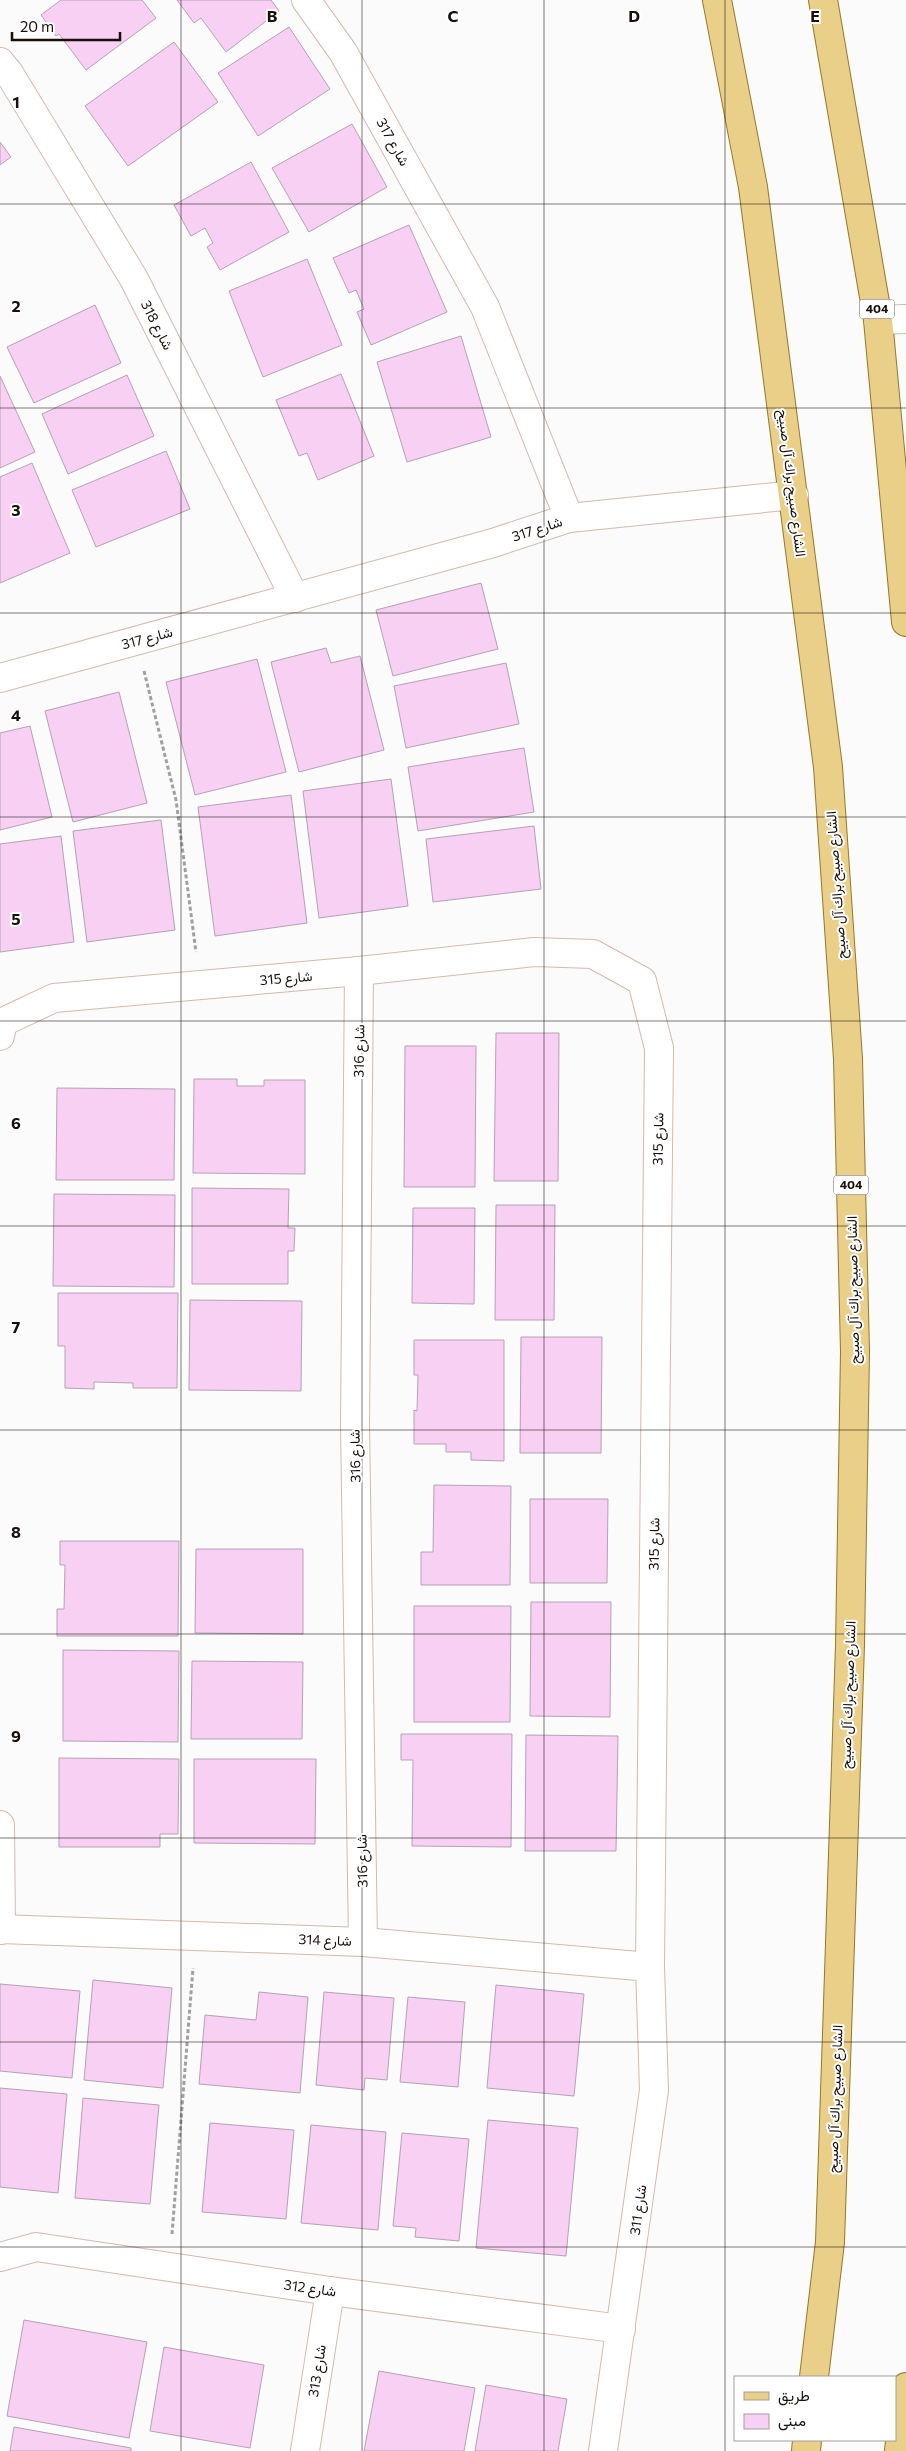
<svg xmlns="http://www.w3.org/2000/svg" width="906" height="2451" font-family="Commissioner,Vazirmatn,sans-serif">
<style>
.building{fill:#f7d0f4;stroke:#b5a1b3}
.lines{fill:none;stroke-linecap:round;stroke-linejoin:round}
.street-casing{stroke:#d3baac;stroke-width:30}
.primary-casing{stroke:#977729;stroke-width:30}
.path{stroke:#a29f9d;stroke-width:3;stroke-dasharray:4 2.5;stroke-linecap:butt}
.street{stroke:#fff;stroke-width:28}
.primary{stroke:#e9cf88;stroke-width:28}
.grid{fill:none;stroke:#180f0a;stroke-width:1;stroke-opacity:0.55}
.labels{text-anchor:middle;stroke-width:4;stroke-linejoin:round;paint-order:stroke}
.shield{fill:#fff;stroke:#5d5754;stroke-width:1}
.shield-label{font-size:12px;font-weight:bold;fill:#180f0a}
.street-label{font-size:14px;fill:#180f0a;stroke:#fff}
.grid-label{font-size:16px;text-anchor:middle;font-weight:bold;fill:#180f0a;stroke:#fff;stroke-width:4;stroke-linejoin:round;paint-order:stroke}
</style>
<rect width="100%" height="100%" fill="#fbfbfb"/>
<g class="building">
<path d="M61,0H142L156,18L86,70L59,34L56,36L41,15Z"/>
<path d="M177,0H271L279,11L226,52L201,18L194,23Z"/>
<path d="M289,27L330,89L258,136L218,73Z"/>
<path d="M174,42L218,102L128,166L85,106Z"/>
<path d="M352,124L387,187L309,232L272,168Z"/>
<path d="M0,142L11,157L0,165Z"/>
<path d="M251,162L289,232L220,270L207,247L213,243L205,228L191,236L174,205Z"/>
<path d="M409,225L447,312L371,345L357,312L364,309L356,290L349,293L333,258Z"/>
<path d="M307,259L342,345L263,377L229,291Z"/>
<path d="M95,305L121,363L34,403L7,347Z"/>
<path d="M461,336L491,437L407,462L377,362Z"/>
<path d="M341,374L374,456L318,480L307,453L299,456L276,400Z"/>
<path d="M127,375L154,436L68,474L42,414Z"/>
<path d="M0,376L35,452L0,468Z"/>
<path d="M166,451L190,509L96,547L72,490Z"/>
<path d="M32,463L70,553L0,583V477Z"/>
<path d="M481,583L498,649L393,676L376,610Z"/>
<path d="M326,648L331,663L360,656L384,750L299,772L271,662Z"/>
<path d="M257,659L286,772L195,795L166,682Z"/>
<path d="M506,663L519,724L406,748L394,686Z"/>
<path d="M119,692L147,803L73,822L45,711Z"/>
<path d="M30,726L52,817L0,830V733Z"/>
<path d="M524,748L534,812L418,831L408,767Z"/>
<path d="M391,779L408,906L319,918L303,791Z"/>
<path d="M291,795L307,923L215,936L198,807Z"/>
<path d="M161,820L175,930L87,942L73,831Z"/>
<path d="M534,826L541,889L433,902L426,839Z"/>
<path d="M61,836L74,942L0,952V844Z"/>
<path d="M496,1033H559L558,1181H494Z"/>
<path d="M405,1046H476L475,1187H404Z"/>
<path d="M194,1079H237V1086H264V1080H305V1174L193,1173Z"/>
<path d="M57,1088L175,1089L174,1180H56Z"/>
<path d="M192,1188L289,1189L288,1228H295L294,1251H288V1284H192Z"/>
<path d="M54,1194L175,1195L174,1287L53,1286Z"/>
<path d="M496,1205H555L554,1320H495Z"/>
<path d="M413,1208H475L474,1304L412,1303Z"/>
<path d="M58,1293H178L177,1388H133V1383L94,1382V1389L65,1388V1346H58Z"/>
<path d="M190,1300L302,1301L301,1391L189,1390Z"/>
<path d="M521,1337H602L601,1453H520Z"/>
<path d="M414,1340H504V1461L471,1460V1452H446V1444H414V1410L417,1411L418,1375H414Z"/>
<path d="M434,1485L511,1486L510,1585H421V1552H433Z"/>
<path d="M530,1499H608L607,1583H530Z"/>
<path d="M60,1541H179L178,1636H57V1609H64L65,1565H60Z"/>
<path d="M196,1549H303V1634L195,1633Z"/>
<path d="M531,1602H611L610,1717L530,1716Z"/>
<path d="M414,1606H511L510,1722H414Z"/>
<path d="M63,1650L179,1651L178,1742L63,1741Z"/>
<path d="M192,1661L303,1662L302,1739H191Z"/>
<path d="M401,1734H512L511,1847L412,1846L413,1760H401Z"/>
<path d="M526,1735L618,1736L616,1851H525Z"/>
<path d="M59,1758L179,1759L178,1834H160V1847H59Z"/>
<path d="M194,1759H316L315,1844L194,1843Z"/>
<path d="M93,1980L172,1988L163,2088L84,2080Z"/>
<path d="M0,1984L80,1991L72,2078L0,2071Z"/>
<path d="M496,1985L584,1994L574,2096L487,2088Z"/>
<path d="M259,1992L308,1997L300,2093L199,2084L205,2015L256,2020Z"/>
<path d="M324,1992L394,1998L387,2080L365,2078L364,2090L316,2085Z"/>
<path d="M408,1997L465,2002L458,2087L400,2082Z"/>
<path d="M0,2088L67,2094L58,2193L0,2187Z"/>
<path d="M83,2098L159,2105L150,2204L75,2198Z"/>
<path d="M488,2120L578,2128L566,2256L476,2248Z"/>
<path d="M210,2123L294,2130L286,2219L202,2212Z"/>
<path d="M311,2125L386,2132L378,2230L301,2223Z"/>
<path d="M402,2133L469,2139L459,2241L415,2237L416,2228L393,2226Z"/>
<path d="M24,2320L147,2342L129,2438L7,2416Z"/>
<path d="M164,2347L264,2365L250,2448L150,2431Z"/>
<path d="M379,2371L475,2388L464,2451H364Z"/>
<path d="M486,2385L567,2399L558,2451H475Z"/>
<path d="M14,2427L131,2448V2451H10Z"/>
</g>
<g class="lines">
<defs>
<g id="street">
<path d="M0,62L9,73L134,279L295,598"/>
<path d="M878,320L906,319"/>
<path d="M569,518L794,495"/>
<path d="M0,678L493,543L569,518L485,307L343,52L306,0"/>
<path d="M359,971L355,1425L363,1942"/>
<path d="M0,1036L3,1022L54,998L359,971L534,952L593,954L642,981L659,1048L650,1967L654,2090L603,2451"/>
<path d="M0,1825L1,1930"/>
<path d="M0,1929L363,1942L650,1967"/>
<path d="M0,2257L36,2247L330,2291L621,2329"/>
<path d="M305,2451L330,2291"/>
</g>
<g id="primary">
<path d="M717,0L753,187L828,767L848,1059L855,1352L850,1645L830,2242L814,2377"/>
<path d="M823,0L878,320L906,622"/>
<path d="M806,2451L807,2440"/>
<path d="M899,2451L906,2387"/>
</g>
</defs>
<use href="#street" class="street-casing"/>
<use href="#primary" class="primary-casing"/>
<g class="path">
<path d="M144,671L176,800L196,952"/>
<path d="M172,2234L193,1968"/>
</g>
<use href="#street" class="street"/>
<use href="#primary" class="primary"/>
</g>
<path class="grid" d="M181,0V2451M362,0V2451M544,0V2451M725,0V2451M0,204H906M0,408H906M0,613H906M0,817H906M0,1021H906M0,1226H906M0,1430H906M0,1634H906M0,1838H906M0,2042H906M0,2247H906"/>
<g class="labels">
<g class="shield">
<rect x="859.5" y="299.5" width="35" height="19" rx="4"/>
<rect x="833.5" y="1175.5" width="35" height="19" rx="4"/>
</g>
<g class="shield-label">
<text x="877" y="313">404</text>
<text x="851" y="1189">404</text>
</g>
<g class="street-label">
<text transform="translate(393 142) rotate(61)" y="5">شارع 317</text>
<text transform="translate(157 325) rotate(63)" y="5">شارع 318</text>
<text transform="translate(792 483) rotate(83)" y="5">الشارع صبيح براك آل صبيح</text>
<text transform="translate(537 529) rotate(-18)" y="5">شارع 317</text>
<text transform="translate(147 638) rotate(-15)" y="5">شارع 317</text>
<text transform="translate(836 885) rotate(-94)" y="5">الشارع صبيح براك آل صبيح</text>
<text transform="translate(286 978) rotate(-5)" y="5">شارع 315</text>
<text transform="translate(359 1051) rotate(-89)" y="5">شارع 316</text>
<text transform="translate(658 1139) rotate(-89)" y="5">شارع 315</text>
<text transform="translate(853 1290) rotate(-91)" y="5">الشارع صبيح براك آل صبيح</text>
<text transform="translate(355 1456) rotate(-91)" y="5">شارع 316</text>
<text transform="translate(654 1544) rotate(-89)" y="5">شارع 315</text>
<text transform="translate(848 1695) rotate(-88)" y="5">الشارع صبيح براك آل صبيح</text>
<text transform="translate(362 1861) rotate(-91)" y="5">شارع 316</text>
<text transform="translate(325 1940) rotate(2)" y="5">شارع 314</text>
<text transform="translate(835 2099) rotate(-88)" y="5">الشارع صبيح براك آل صبيح</text>
<text transform="translate(638 2210) rotate(-82)" y="5">شارع 311</text>
<text transform="translate(310 2288) rotate(8)" y="5">شارع 312</text>
<text transform="translate(317 2371) rotate(-81)" y="5">شارع 313</text>
</g>
</g>
<g class="grid-label">
<text x="272" y="22">B</text>
<text x="453" y="22">C</text>
<text x="634" y="22">D</text>
<text x="815" y="22">E</text>
<text x="16" y="108">1</text>
<text x="16" y="312">2</text>
<text x="16" y="516">3</text>
<text x="16" y="721">4</text>
<text x="16" y="925">5</text>
<text x="16" y="1129">6</text>
<text x="16" y="1333">7</text>
<text x="16" y="1538">8</text>
<text x="16" y="1742">9</text>
</g>
<rect x="734" y="2376" width="162" height="65" fill="#ffffff" stroke="#a39f9d"/>
<rect x="744" y="2392" width="25" height="8" fill="#e9cf88" stroke="#a39f9d"/>
<text x="778" y="2401" font-size="15" fill="#180f0a">طريق</text>
<rect x="744" y="2414" width="25" height="15" fill="#f7d0f4" stroke="#a39f9d"/>
<text x="778" y="2426" font-size="15" fill="#180f0a">مبنى</text>
<path d="M12 32v8h108v-8" fill="none" stroke="#180f0a" stroke-width="2.5"/>
<text x="20" y="32" font-size="15" fill="#180f0a" stroke="#ffffff" stroke-width="4" paint-order="stroke">20 m</text>
</svg>
